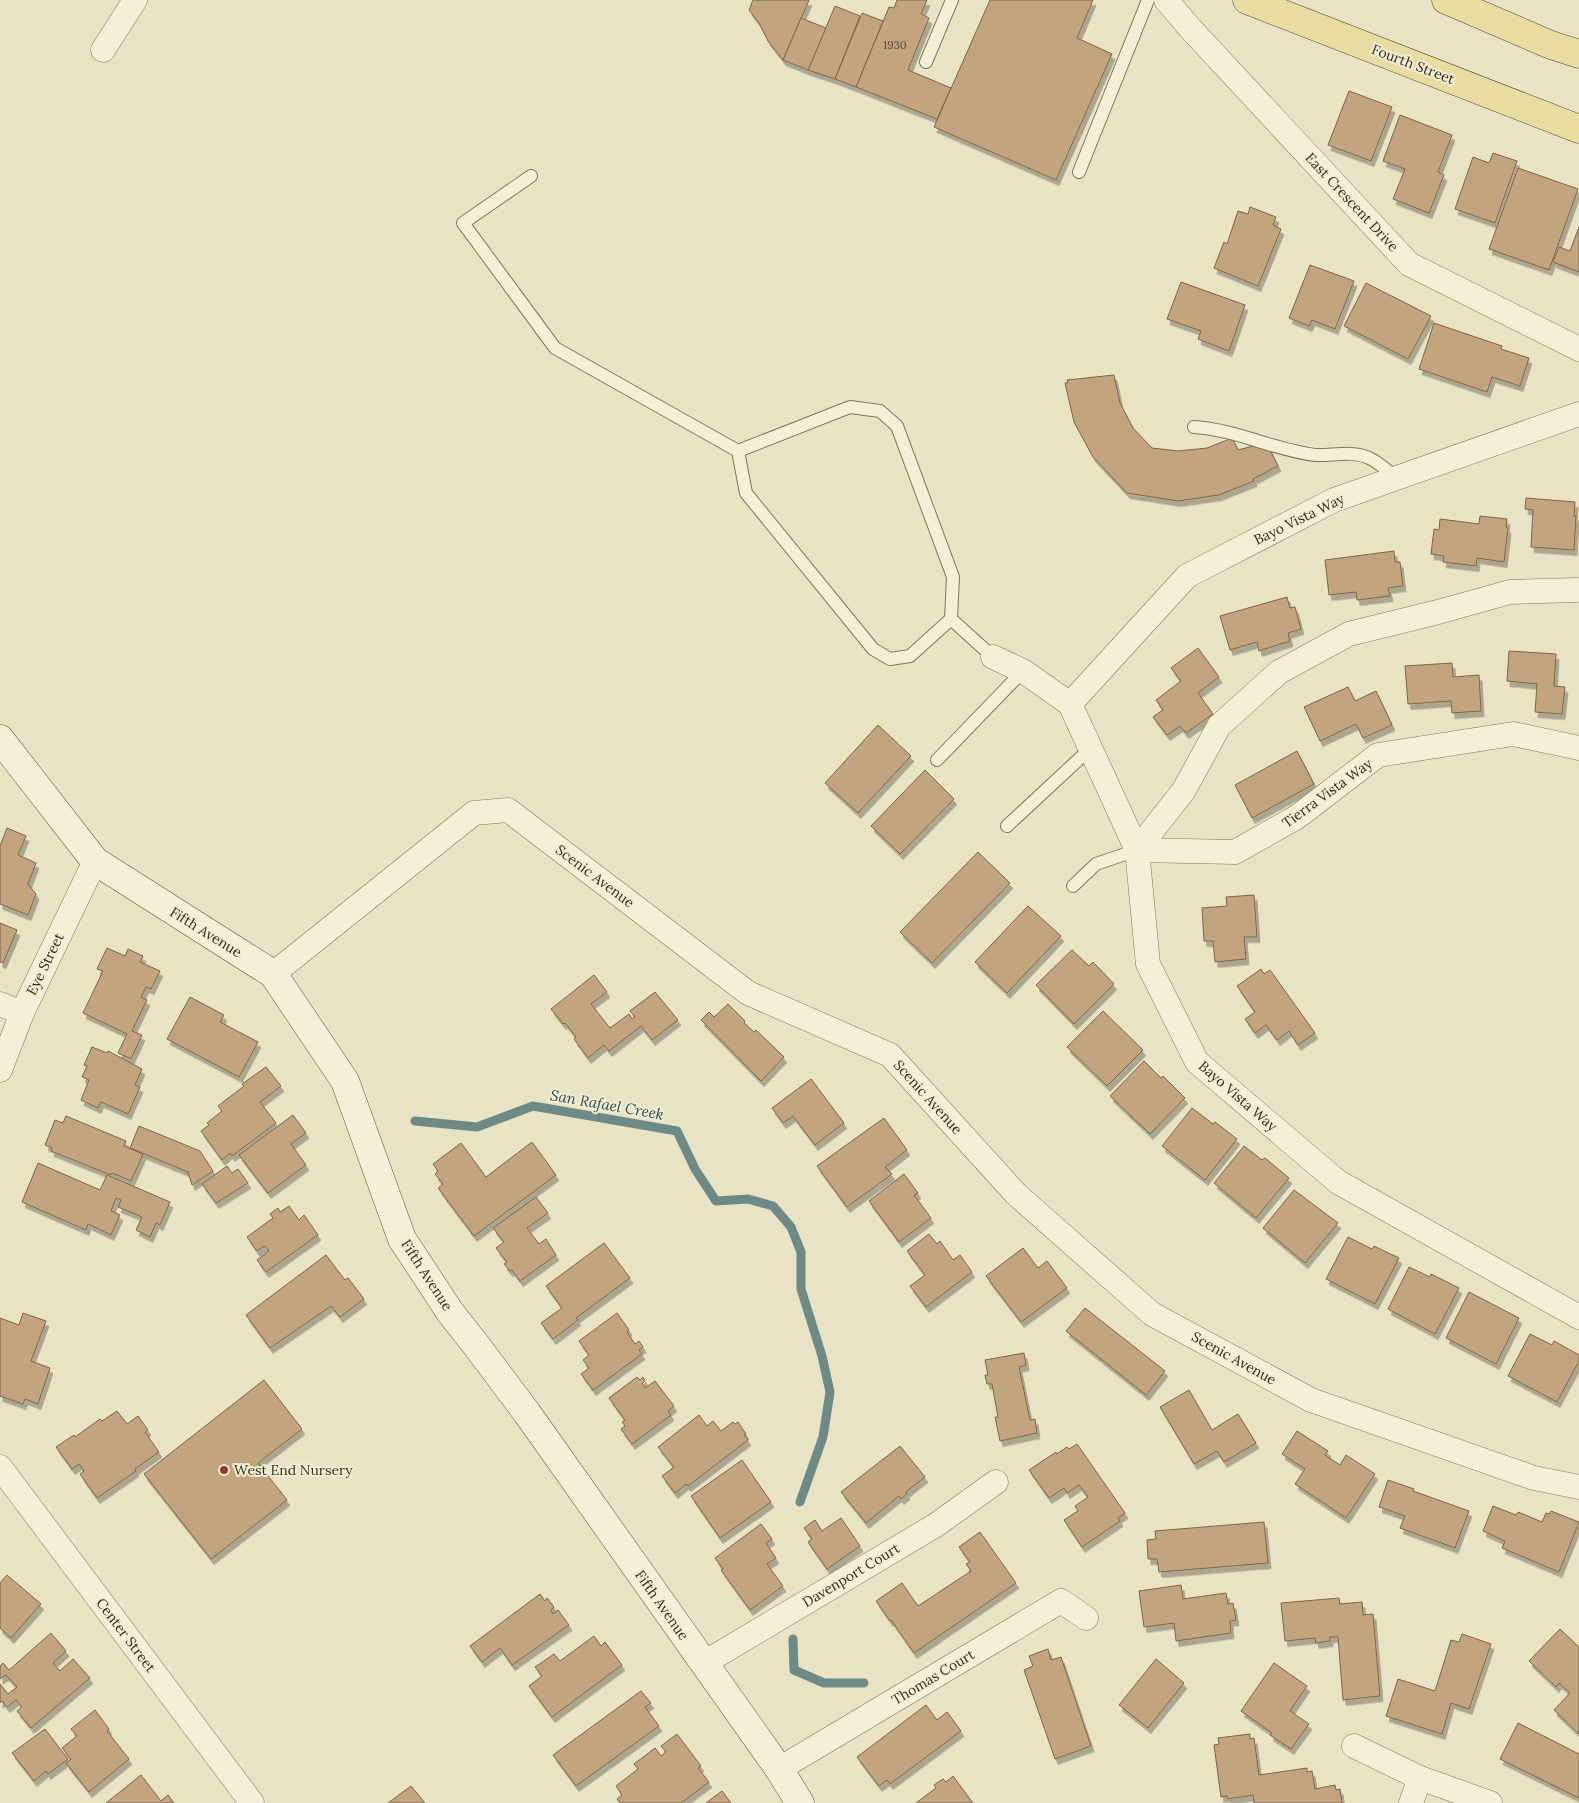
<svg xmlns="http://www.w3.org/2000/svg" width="1579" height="1803" font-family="Lora,serif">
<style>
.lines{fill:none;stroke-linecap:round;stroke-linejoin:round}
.stream{stroke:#6e8a87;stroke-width:9}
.building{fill:#c2a57f;stroke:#7e6446;filter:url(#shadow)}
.lane-casing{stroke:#81765d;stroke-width:14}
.street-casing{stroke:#81765d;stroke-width:25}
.secondary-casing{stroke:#635740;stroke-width:29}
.primary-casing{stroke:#504431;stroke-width:29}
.lane{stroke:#f4f0d7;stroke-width:12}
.street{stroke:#f4f0d7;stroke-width:24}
.secondary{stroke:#f4f0d7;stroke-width:28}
.primary{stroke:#e8dca1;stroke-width:28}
.poi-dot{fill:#894034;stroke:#f1edd4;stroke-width:2}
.labels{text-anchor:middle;stroke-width:4;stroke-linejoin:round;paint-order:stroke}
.number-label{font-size:11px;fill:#574a37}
.street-label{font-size:14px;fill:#332c1f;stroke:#f1edd4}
.poi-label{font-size:14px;fill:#332c1f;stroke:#f1edd4;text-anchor:start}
.water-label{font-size:15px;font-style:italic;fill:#304f51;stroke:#f1edd4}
</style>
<defs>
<filter id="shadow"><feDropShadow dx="3" dy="5.5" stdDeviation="0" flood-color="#0004"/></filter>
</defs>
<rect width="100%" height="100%" fill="#e9e3c5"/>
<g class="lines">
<g class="stream">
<path d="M415,1121L477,1127L533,1106L677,1131L695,1169L716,1201L748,1199L773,1206L791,1227L801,1252V1289L822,1356L830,1392L823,1437L800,1502"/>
<path d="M793,1639L794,1670L824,1683H864"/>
</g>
</g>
<g class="building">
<path d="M753,0H809L783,60L768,41L759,23L749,10Z"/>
<path d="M897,0H927L921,14L929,18L908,70L951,88L937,119L856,87L889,7L894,8Z"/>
<path d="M990,0H1093L1077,38L1112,54L1056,180L934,127Z"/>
<path d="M835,6L860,16L835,79L808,70Z"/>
<path d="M862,13L883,21L856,87L835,79Z"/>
<path d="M801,18L826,28L808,70L783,60Z"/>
<path d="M1349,91L1392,107L1371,161L1328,145Z"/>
<path d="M1400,115L1452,135L1438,172L1444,175L1429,213L1393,199L1405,169L1383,161Z"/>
<path d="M1493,153L1517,161L1495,223L1455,209L1473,157L1489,163Z"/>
<path d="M1518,168L1578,189L1549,270L1489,249Z"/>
<path d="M1250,207L1276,217L1273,225L1281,229L1258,286L1214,268L1224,242L1227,244L1238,211L1248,214Z"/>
<path d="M1579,227V272L1553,262L1559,247L1570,251Z"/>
<path d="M1310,265L1354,281L1335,329L1312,320L1309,326L1289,318Z"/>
<path d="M1181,282L1245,305L1229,351L1198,339L1201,331L1167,319Z"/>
<path d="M1366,283L1431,316L1408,359L1344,326Z"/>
<path d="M1434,323L1502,346L1501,349L1529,358L1520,386L1492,377L1487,392L1419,369Z"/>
<path d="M1114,375L1120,403L1133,428L1152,448L1178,451L1207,448L1232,438L1238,450L1257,445L1269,448L1278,466L1253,479L1254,481L1219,495L1178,501L1127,493L1093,457L1074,422L1065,383H1068L1067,380Z"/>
<path d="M1526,498L1575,502L1574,516H1576L1574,550L1531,547L1533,510L1525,509Z"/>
<path d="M1480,516L1507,519L1506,527L1508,528L1504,562L1477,558L1476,566L1443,562L1444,556L1431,554L1434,529L1439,530L1440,519L1479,524Z"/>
<path d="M1394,551L1395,562H1400L1403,586L1388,588L1390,596L1357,600L1356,592L1329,595L1325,560Z"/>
<path d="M1287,597L1290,608L1295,607L1301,629L1288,633L1290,641L1259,651L1257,642L1230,650L1220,616Z"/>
<path d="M1198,648L1219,677L1198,693L1213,714L1186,733L1180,726L1167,735L1153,717L1163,710L1156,700L1181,681L1171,668Z"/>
<path d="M1509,651L1556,654L1554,686L1565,687L1562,714L1535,712L1537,684L1507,681Z"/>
<path d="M1452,663L1453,677L1479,675L1481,711L1452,713L1451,701L1408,704L1405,666Z"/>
<path d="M1348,687L1355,701L1376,691L1392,725L1363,738L1356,724L1320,741L1304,707Z"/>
<path d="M878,725L911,756L858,813L825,783Z"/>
<path d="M1297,751L1314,784L1252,818L1235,785Z"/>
<path d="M925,770L954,799L900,854L871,826Z"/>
<path d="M7,828L26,836L18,855L36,863L28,884L36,894L28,915L0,904V846Z"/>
<path d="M978,852L1010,883L932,963L900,932Z"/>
<path d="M1254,895L1257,937H1244L1246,959L1215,962L1213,941H1204L1202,908L1227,906L1226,897Z"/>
<path d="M1028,906L1061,936L1007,993L975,962Z"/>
<path d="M0,923L17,930L3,963L0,962Z"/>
<path d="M107,948L125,956L128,949L143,956L140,962L160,971L151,989L146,987L141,997L147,1000L132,1031L142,1035L131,1059L118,1053L127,1034L83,1013L103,971L97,969Z"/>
<path d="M1072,950L1089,966L1093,962L1114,984L1074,1024L1036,985Z"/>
<path d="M1261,969L1264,974L1270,970L1315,1033L1298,1045L1289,1031L1277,1040L1266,1025L1255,1033L1245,1019L1255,1012L1237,986Z"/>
<path d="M594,975L607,992L591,1004L610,1028L629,1014L632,1019L635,1017L630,1011L655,992L678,1020L652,1040L641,1026L609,1051L604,1045L588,1058L574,1039L576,1037L565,1023L563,1024L551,1009Z"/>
<path d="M190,997L224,1015L220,1022L258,1042L239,1077L167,1039Z"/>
<path d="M728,1004L745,1021L744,1023L754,1032L756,1030L784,1057L761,1081L701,1020L709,1012L714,1017Z"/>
<path d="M1103,1011L1143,1050L1107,1086L1067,1047Z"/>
<path d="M92,1047L107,1053L108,1051L142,1069L135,1085L140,1087L128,1114L101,1102L98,1108L81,1100L89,1080L82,1077L87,1066L84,1065Z"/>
<path d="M1144,1061L1161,1078L1163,1076L1185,1098L1150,1134L1110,1096Z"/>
<path d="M266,1067L281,1086L260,1102L276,1123L232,1156L230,1153L222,1160L201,1131L209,1125L207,1123L222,1111L218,1106L244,1086L242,1084Z"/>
<path d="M811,1079L844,1123L815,1145L793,1116L783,1123L772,1108Z"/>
<path d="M1192,1108L1213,1124L1215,1122L1237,1139L1205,1180L1162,1146Z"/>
<path d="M293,1115L306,1133L291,1144L306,1165L268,1193L239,1155Z"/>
<path d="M66,1116L126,1141L124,1146L143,1154L131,1181L112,1173L111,1175L51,1151L52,1148L45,1145L55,1120L63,1123Z"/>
<path d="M884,1118L907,1150L885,1167L892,1174L847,1207L817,1166Z"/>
<path d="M139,1126L200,1151L213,1171L192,1185L188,1172L130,1148Z"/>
<path d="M532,1142L556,1175L474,1236L438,1188L443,1184L435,1174L438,1171L433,1164L461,1143L486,1177Z"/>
<path d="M1244,1146L1262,1160L1265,1158L1289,1178L1256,1218L1214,1183Z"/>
<path d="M38,1163L100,1190L107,1175L170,1202L160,1225L156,1223L150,1237L136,1230L142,1217L118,1207L121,1200L116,1198L111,1211L120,1215L111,1235L88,1224L86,1230L22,1202Z"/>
<path d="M227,1166L232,1173L238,1169L248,1183L216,1203L202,1184Z"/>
<path d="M904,1174L918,1193L914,1195L931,1218L899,1242L869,1201Z"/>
<path d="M1294,1190L1338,1223L1305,1263L1263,1228Z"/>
<path d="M536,1197L548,1213L527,1228L539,1244L546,1239L556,1255L520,1281L512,1270L510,1271L504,1264L507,1262L496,1248L504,1242L493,1228Z"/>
<path d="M289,1206L299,1220L304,1215L318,1235L266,1272L257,1260L269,1251L265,1246L257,1251L247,1237L273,1218L270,1214L278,1208L280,1212Z"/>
<path d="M929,1234L937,1244L940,1241L953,1260L960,1255L972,1272L926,1307L910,1286L925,1275L907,1251Z"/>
<path d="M1348,1237L1372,1249L1374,1246L1399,1258L1375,1304L1326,1279Z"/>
<path d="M604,1243L630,1278L576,1318L578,1320L553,1339L541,1323L562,1308L546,1286Z"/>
<path d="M1023,1248L1038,1268L1047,1261L1067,1288L1021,1322L986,1276Z"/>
<path d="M326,1255L345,1280L348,1278L364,1299L340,1317L331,1306L270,1348L246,1315Z"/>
<path d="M1409,1267L1430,1277L1431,1274L1459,1288L1435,1334L1388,1309Z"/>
<path d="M1469,1292L1519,1318L1496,1364L1446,1338Z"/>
<path d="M1085,1308L1165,1371L1146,1395L1066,1331Z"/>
<path d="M23,1313L46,1321L31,1361L50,1368L38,1404L25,1399L23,1404L0,1396V1318L19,1325Z"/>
<path d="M617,1313L629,1330L627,1332L635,1344L639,1341L643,1347L639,1350L642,1354L593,1390L581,1374L589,1368L583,1360L589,1355L579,1341Z"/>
<path d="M1530,1334L1552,1345L1554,1341L1579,1355V1361L1557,1402L1508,1376Z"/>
<path d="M1024,1353L1026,1365L1019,1367L1030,1420L1035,1419L1037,1433L1000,1441L995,1417H998L992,1384H987L985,1375H988L985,1360Z"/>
<path d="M637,1377L640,1380L643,1377L645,1381L642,1384L645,1388L655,1381L674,1406L668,1411L671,1415L632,1444L621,1429L625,1426L622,1422L625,1420L609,1398Z"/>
<path d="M264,1380L302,1429L258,1463L287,1500L211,1559L144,1474Z"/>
<path d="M1189,1390L1212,1430L1238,1414L1256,1443L1224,1462L1217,1451L1194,1464L1160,1407Z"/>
<path d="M117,1411L127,1424L138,1416L148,1430L145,1432L159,1452L135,1469L136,1471L97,1498L80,1474L84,1471L79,1464L72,1469L56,1447L74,1435L75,1437L100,1419L102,1421Z"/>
<path d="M699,1415L707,1426L713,1421L721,1431L733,1422L735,1424L738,1422L746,1434L744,1435L748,1440L688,1486L686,1484L675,1493L662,1476L674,1467L658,1447Z"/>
<path d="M1297,1431L1328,1451L1325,1455L1340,1465L1346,1455L1375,1474L1346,1518L1295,1484L1305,1469L1282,1454Z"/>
<path d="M1077,1444L1125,1513L1118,1518L1120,1521L1082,1547L1064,1520L1078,1511L1075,1506L1088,1497L1079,1485L1067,1493L1064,1488L1049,1498L1029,1470L1056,1452L1057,1454L1067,1447L1069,1449Z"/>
<path d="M900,1446L925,1477L906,1492L907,1494L901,1499L899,1496L866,1523L841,1492Z"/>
<path d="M742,1460L771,1502L720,1538L691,1496Z"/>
<path d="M1388,1480L1414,1489L1413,1491L1469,1511L1455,1548L1400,1528L1405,1516L1379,1507Z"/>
<path d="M1493,1506L1516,1515L1518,1512L1542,1522L1546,1513L1549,1514L1551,1511L1579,1522L1559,1572L1502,1548L1505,1541L1483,1531Z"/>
<path d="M841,1518L860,1546L827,1569L808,1542L812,1539L804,1528L815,1520L822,1531Z"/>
<path d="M1264,1522L1268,1563L1159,1572L1157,1559H1148L1147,1540L1156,1539L1155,1531Z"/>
<path d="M761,1524L772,1539L766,1543L776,1558L767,1564L783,1586L750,1610L721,1570L723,1569L715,1558Z"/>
<path d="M980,1532L1016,1583L914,1653L891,1620L890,1621L876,1601L902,1583L918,1606L971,1571L966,1564L970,1562L959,1547Z"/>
<path d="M7,1575L41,1604L11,1638L0,1628V1583Z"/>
<path d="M1181,1585L1183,1599L1226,1593L1228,1604L1233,1603L1236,1620L1230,1621L1231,1633L1176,1641L1174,1623L1144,1627L1139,1591Z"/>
<path d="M540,1594L545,1601L547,1598L554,1607L551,1610L553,1614L558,1610L569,1625L512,1665L500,1648L482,1662L470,1646Z"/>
<path d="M1339,1598L1340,1604L1362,1602L1363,1615L1373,1614L1380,1696L1343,1700L1338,1637H1330V1641L1316,1643L1315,1638L1285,1641L1281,1603Z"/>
<path d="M1560,1629L1579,1647V1734L1554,1710L1570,1693L1559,1683L1556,1687L1529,1661Z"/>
<path d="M51,1633L66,1651L53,1663L60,1671L73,1659L90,1678L31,1728L17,1711L22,1707L16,1700L7,1707L2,1701L0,1703V1684L8,1694L17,1687L6,1675L0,1679V1666L3,1663L9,1670Z"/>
<path d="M1462,1634L1491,1644L1469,1709L1451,1703L1442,1734L1386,1716L1398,1679L1435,1691L1451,1640L1459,1642Z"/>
<path d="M594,1636L601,1646L605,1642L622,1665L552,1717L529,1686L542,1676L535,1667L554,1654L560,1661Z"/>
<path d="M1048,1649L1051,1660L1061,1657L1091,1746L1055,1759L1024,1670L1033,1666L1029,1656Z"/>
<path d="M1156,1659L1184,1683L1148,1728L1119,1705Z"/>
<path d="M1274,1663L1307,1686L1290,1711L1309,1724L1291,1749L1270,1735L1272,1733L1241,1711Z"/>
<path d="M641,1691L651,1703L645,1707L659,1726L576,1786L553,1755Z"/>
<path d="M926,1705L937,1720L947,1712L961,1731L890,1784L887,1780L879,1786L857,1757Z"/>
<path d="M95,1710L109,1729L107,1731L129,1759L89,1792L66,1763L71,1759L62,1748L77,1736L71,1729Z"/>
<path d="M1518,1723L1579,1754V1798L1500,1759Z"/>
<path d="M45,1729L68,1759L48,1774L46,1771L34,1781L12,1753Z"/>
<path d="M677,1734L701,1766L698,1768L709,1782L681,1803H620L617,1799L622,1795L616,1786L638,1769L634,1764L655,1748L661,1756L666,1752L661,1746Z"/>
<path d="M1250,1734V1739L1254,1738L1259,1775L1307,1768V1772L1312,1771L1315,1789L1335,1785L1336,1790L1340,1789L1342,1803H1254L1253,1795L1228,1799L1227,1796L1221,1797L1214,1745L1219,1744L1218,1738Z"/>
<path d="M141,1775L161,1801L168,1795L174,1803H106Z"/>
<path d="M953,1776L973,1803H916L936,1788L934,1785L943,1779L946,1782Z"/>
<path d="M411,1786L425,1803H388Z"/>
<path d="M722,1791L731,1803H706Z"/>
</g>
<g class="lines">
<defs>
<g id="lane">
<path d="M926,62L952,0"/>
<path d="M1079,172L1148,0"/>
<path d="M531,176L463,223L555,348L738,451"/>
<path d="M850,407L880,411L897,426L953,577L951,619L910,656L890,659L873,649L746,493L738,451Z"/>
<path d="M1194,427C1238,430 1274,450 1315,455C1332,456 1352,450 1369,458C1379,462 1388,472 1397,478"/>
<path d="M951,619L993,657"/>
<path d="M937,760L1023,671"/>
<path d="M1007,826L1091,748"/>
<path d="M1073,886L1096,864L1137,850"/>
</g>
<g id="street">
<path d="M1166,0L1189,27L1409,264L1579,349"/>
<path d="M103,50L135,0"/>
<path d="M993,657L1023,671L1070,704L1137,850L1148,964L1197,1062L1338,1182L1579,1317"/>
<path d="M1070,704L1187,576L1334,500L1579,414"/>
<path d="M1137,850L1184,790L1219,726L1279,672L1349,634L1438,612L1510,592L1577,590"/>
<path d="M1137,850L1235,852L1297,817L1378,755L1513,734L1579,748"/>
<path d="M273,974L474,813L508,810L748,993L890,1055L1016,1194L1152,1314L1311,1400L1534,1478L1579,1487"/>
<path d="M0,1004L22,1013"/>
<path d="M0,1070L22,1013L95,861"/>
<path d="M0,1467L252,1803"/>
<path d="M704,1663L936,1525L996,1482"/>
<path d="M1354,1746L1420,1778L1490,1803"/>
<path d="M779,1769L1061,1601L1086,1618"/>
<path d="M1411,1803L1420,1778"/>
</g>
<path id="secondary" d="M0,739L95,861L273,974L345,1081L402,1239L450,1312L476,1345L527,1413L779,1769L800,1803"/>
<g id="primary">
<path d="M1247,0L1579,129"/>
<path d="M1446,0L1551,45L1579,54"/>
</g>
</defs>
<use href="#lane" class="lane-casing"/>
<use href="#street" class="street-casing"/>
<use href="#secondary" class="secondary-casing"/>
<use href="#primary" class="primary-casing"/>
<use href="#lane" class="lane"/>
<use href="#street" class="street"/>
<use href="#secondary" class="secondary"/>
<use href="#primary" class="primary"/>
</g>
<circle class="poi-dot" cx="224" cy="1470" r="5"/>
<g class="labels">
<g class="number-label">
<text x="895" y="49">1930</text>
</g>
<g class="street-label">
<text transform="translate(1413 64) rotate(21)" y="5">Fourth Street</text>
<text transform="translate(1352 202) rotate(47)" y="5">East Crescent Drive</text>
<text transform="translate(1299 519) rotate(-26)" y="5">Bayo Vista Way</text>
<text transform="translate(1327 793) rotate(-36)" y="5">Tierra Vista Way</text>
<text transform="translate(595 876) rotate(37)" y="5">Scenic Avenue</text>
<text transform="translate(206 932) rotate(32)" y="5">Fifth Avenue</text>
<text transform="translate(45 964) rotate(-64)" y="5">Eye Street</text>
<text transform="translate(1238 1096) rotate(41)" y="5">Bayo Vista Way</text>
<text transform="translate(928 1097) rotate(48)" y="5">Scenic Avenue</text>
<text transform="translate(427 1275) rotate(57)" y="5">Fifth Avenue</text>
<text transform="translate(1234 1358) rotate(29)" y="5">Scenic Avenue</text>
<text transform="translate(851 1575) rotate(-31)" y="5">Davenport Court</text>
<text transform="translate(662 1605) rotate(55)" y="5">Fifth Avenue</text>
<text transform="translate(126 1635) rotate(53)" y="5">Center Street</text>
<text transform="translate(933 1677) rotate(-31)" y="5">Thomas Court</text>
</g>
<g class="poi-label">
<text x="234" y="1475">West End Nursery</text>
</g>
<g class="water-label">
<text transform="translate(607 1105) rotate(10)" y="5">San Rafael Creek</text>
</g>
</g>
</svg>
